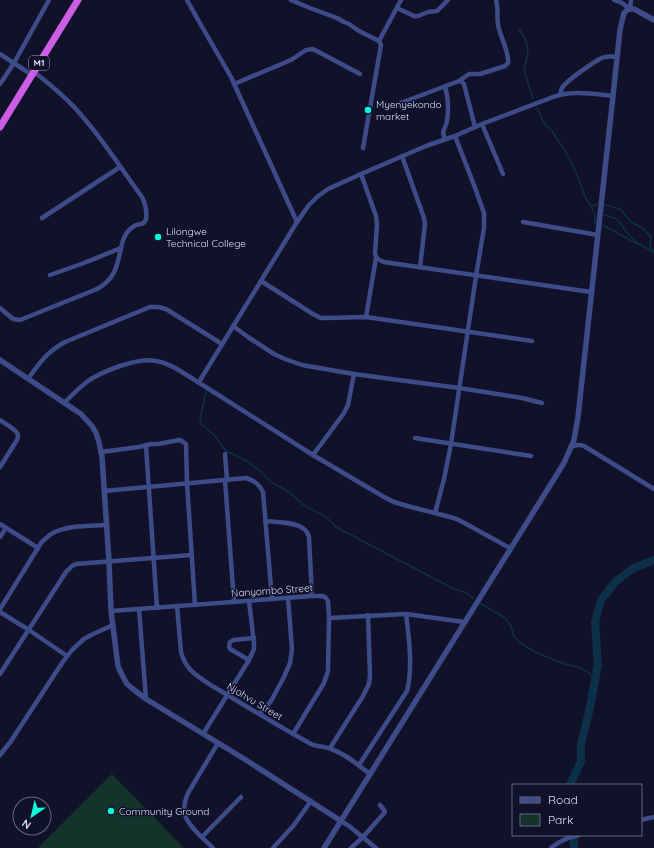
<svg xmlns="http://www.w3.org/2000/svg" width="654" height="848" font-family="Quicksand,sans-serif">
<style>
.green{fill:#14342b}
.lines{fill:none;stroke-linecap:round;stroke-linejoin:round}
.stream{stroke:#0c3048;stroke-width:1.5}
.river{stroke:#0c3048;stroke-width:8}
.minor{stroke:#3d4b88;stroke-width:4.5}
.tertiary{stroke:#3d4b88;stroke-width:5.5}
.trunk{stroke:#ce5de5;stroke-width:7}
.poi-dot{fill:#09fbdb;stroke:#11122a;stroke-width:1.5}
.labels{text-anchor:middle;stroke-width:3;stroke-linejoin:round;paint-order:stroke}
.shield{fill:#11122a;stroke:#9ea1be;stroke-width:1}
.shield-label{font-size:9px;font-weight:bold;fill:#dadefe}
.poi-label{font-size:10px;fill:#dadefe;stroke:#11122a;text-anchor:start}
.street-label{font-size:10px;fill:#dadefe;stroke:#11122a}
</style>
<rect width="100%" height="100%" fill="#11122a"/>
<path class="green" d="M112,774L184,848H38Z"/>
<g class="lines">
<g class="stream">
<path d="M519,29L526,40L528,53L524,70L533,99"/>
<path d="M537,108L545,125L552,131L567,154L576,172L586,199L591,206L597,205"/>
<path d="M605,205L620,209L631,222L642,228L651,237C650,243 649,248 654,252"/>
<path d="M591,206L595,215V224"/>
<path d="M604,215L617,219L629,235L639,244L652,251"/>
<path d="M602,225C615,231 626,238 638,244"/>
<path d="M206,392L200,419L201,424L215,436L226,451L247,461L260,471L271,482L289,492L305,506L326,517L336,527L452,588L467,593L473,598"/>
<path d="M480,603L505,618L511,626L514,637L522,644L537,653L565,664L578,667L588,672L595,680"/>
</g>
<g class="river">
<path d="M570,785L581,761V744L589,712L598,664L595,622L601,600L616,581L634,568L654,560"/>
<path d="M574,839V848"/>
</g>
<g class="minor">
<path d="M187,0L201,25L231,77L297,222"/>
<path d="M291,0L310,8L337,18L344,22L349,24L359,31L379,41L381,45L363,148"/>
<path d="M614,0L622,3L630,9L631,0"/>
<path d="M397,8L414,16H418L428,12L437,11L448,0"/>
<path d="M379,41L401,0"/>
<path d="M0,54L32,75"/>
<path d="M459,81L469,74H480L505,66L508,63C509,52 502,40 499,29C496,20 499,10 496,0"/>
<path d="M0,84L14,63L49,0"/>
<path d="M234,84L291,60L306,50L313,49L360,74"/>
<path d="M445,87C448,96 449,111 447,121C445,131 441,129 445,139"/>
<path d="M560,94C561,92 561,90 562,88C565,82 598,58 605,57C609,56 613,57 617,57"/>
<path d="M384,104L392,105L398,104L459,81H461L464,84L475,127"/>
<path d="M482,124L503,174"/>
<path d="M402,156L424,218L425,224L420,267"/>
<path d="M361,174L376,216L377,225L375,253C376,259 379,260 384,262L591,292"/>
<path d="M42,218L120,167"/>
<path d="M523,222L598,235"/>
<path d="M50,275L84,263L121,248"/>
<path d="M261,281L313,314L321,318H326L366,317L532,341"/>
<path d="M0,308L13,319L20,320L97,289C115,279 117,267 121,248C122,244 123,239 125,236C127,232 132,227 136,225C141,224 145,224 146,219C147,212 145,203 142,197C122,170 104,141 82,116C68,99 51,85 34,72"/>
<path d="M366,317L376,258"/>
<path d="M233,326L248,337L274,354L285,359L302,365L354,374L459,388L522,398L542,403"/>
<path d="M28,379C40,362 47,352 65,342L150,307H158L166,309L222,344"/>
<path d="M199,382L297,222L309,205L317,197L328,189L361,174L426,146L455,136L482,124L553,97C572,90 593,94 613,96"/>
<path d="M65,402C72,395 80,387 88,381C103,371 138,357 156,361C165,362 174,367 182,372L313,455L384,497L394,502L411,507L435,513L457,519L510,548"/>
<path d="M0,420C4,423 15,429 17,433C19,436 18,437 17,440L0,467"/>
<path d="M415,438L531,456"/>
<path d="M146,446L157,608"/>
<path d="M571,447C576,445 579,444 584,446L654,489"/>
<path d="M101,452L139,447L151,444H158L179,440L182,441L186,444L187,483L195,605"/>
<path d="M225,454L227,480"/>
<path d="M313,455L344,413L348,405L354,374"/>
<path d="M225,480L234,602"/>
<path d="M104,491L246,478C255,481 259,484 263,492L272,599"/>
<path d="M435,513L444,479L451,444L476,276L484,228V213L474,185L455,136"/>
<path d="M265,521C276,522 296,522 304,529C307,531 308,533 309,537L312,596"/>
<path d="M0,524L38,548"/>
<path d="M0,537L6,528"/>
<path d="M177,606L181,652C186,670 195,674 209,684C243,704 276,725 311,744C317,747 324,746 331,749C346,754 358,765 370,774"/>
<path d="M0,609L41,543C45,539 49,535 53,533C68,525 90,526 106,525"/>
<path d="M139,609L146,699"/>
<path d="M111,611L312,596H322L325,597L328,601L329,618L328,671L324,683L293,734"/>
<path d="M0,612L29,630L67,656"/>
<path d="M329,618L406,614L464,622"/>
<path d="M249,660L230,649L229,647L230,642L233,640L254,638"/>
<path d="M0,674L66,572L72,566L76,564L191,555"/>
<path d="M260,714L271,701L284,677L290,663L292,649L288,598"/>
<path d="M203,734L249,660L254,649V643L249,601"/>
<path d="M330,748L363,696L369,684L370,676L368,615"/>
<path d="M0,755L11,741L62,663L72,650L84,639L91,635L113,625"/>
<path d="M359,765L407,691C413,668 409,637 406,614"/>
<path d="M641,820L654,817"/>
<path d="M341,821L349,826L376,848"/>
<path d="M202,837L241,797"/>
<path d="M213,848C205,840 188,826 185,815C183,807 185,800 188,793L218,743"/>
<path d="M273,848L294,825L311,801"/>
<path d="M351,848L363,837L385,812L384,810L380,805"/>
<path d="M551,848C561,840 567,838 579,835"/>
</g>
<g class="tertiary">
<path d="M0,360L81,414L92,426L96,433L99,442L102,457L109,561L111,611L118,666L121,673L127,684L133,689L146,699L246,760L341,821"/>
<path d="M324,848L564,463L571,447L574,440L578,417L613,96L620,30L623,17L624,13L627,10L630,9H634L654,20"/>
</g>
<path class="trunk" d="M0,127L78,0"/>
</g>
<g class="poi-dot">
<circle cx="368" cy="110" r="4"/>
<circle cx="158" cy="237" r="4"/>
<circle cx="111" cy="811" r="4"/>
</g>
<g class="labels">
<rect class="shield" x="29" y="56" width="20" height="14" rx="3"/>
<g class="shield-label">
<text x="39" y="66">M1</text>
</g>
<g class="poi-label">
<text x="376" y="108">Myenyekondo<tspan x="376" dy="12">market</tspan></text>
<text x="166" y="235">Lilongwe<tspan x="166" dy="12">Technical College</tspan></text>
<text x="119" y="815">Community Ground</text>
</g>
<g class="street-label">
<text transform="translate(272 590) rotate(-4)" y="4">Nanyombo Street</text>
<text transform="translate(255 701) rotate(31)" y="4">Njohvu Street</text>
</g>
</g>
<rect x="512" y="784" width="130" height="52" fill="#11122a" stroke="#61647f"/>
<rect x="520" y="797" width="20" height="6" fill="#3d4b88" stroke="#61647f"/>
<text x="548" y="804" font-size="12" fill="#dadefe">Road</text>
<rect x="520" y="814" width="20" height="12" fill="#14342b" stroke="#61647f"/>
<text x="548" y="824" font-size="12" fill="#dadefe">Park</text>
<g transform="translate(32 816) rotate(214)"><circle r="19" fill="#11122a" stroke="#61647f"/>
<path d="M0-3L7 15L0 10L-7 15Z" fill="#09fbdb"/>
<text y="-6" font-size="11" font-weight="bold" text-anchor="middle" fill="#dadefe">N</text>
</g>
</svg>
